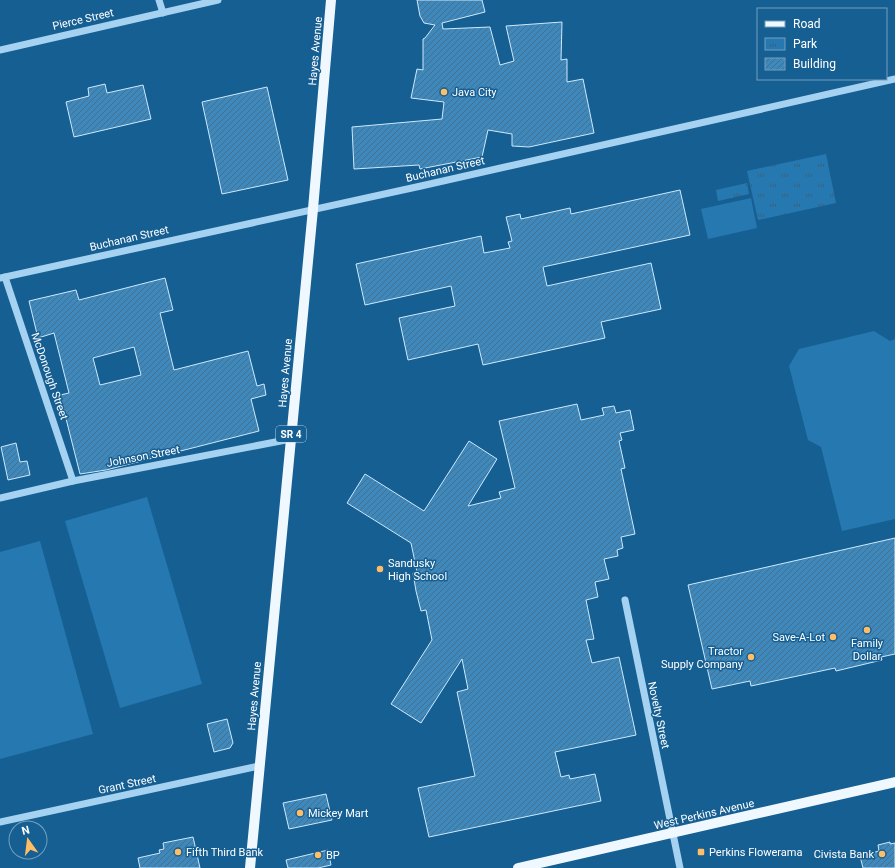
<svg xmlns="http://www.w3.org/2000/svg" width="895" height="868" font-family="Roboto,sans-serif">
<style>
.grass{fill:#2678b0}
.park{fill:url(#park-tufts)}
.building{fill:url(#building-hatch);stroke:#cde9fc;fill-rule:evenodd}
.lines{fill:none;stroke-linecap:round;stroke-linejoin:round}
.minor{stroke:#a6d2f1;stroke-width:7}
.major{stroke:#f0f8ff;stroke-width:10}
.poi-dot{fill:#ffbd66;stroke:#165f93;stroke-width:1.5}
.labels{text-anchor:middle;stroke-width:3;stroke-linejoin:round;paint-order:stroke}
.shield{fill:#165f93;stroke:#b9cfdf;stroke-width:1}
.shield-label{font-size:10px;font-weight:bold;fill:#fff}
.street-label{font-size:11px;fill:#fff;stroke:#165f93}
.poi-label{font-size:11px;fill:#fff;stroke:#165f93;text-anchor:start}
</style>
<defs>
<pattern id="park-tufts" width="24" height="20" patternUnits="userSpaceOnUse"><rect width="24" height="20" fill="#2678b0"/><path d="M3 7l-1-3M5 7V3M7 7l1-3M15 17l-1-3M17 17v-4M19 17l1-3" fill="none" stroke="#39627e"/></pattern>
<pattern id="building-hatch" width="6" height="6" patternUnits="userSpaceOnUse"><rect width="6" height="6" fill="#3f88bb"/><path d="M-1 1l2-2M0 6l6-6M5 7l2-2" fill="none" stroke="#44708f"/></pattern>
</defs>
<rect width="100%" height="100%" fill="#165f93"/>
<g class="grass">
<path d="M751,198L757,228L708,239L701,209Z"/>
<path d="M874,331L890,341L895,339V519L842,531L821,447L808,440L789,366L799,349Z"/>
<path d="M147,497L202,684L120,708L65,521Z"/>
<path d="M40,541L93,734L0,759V552Z"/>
</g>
<g class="park">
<path d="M826,154L836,203L758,220L747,171Z"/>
<path d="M747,183L749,194L718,201L716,190Z"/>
</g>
<g class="building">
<path d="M417,0H482L485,12L442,23L443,29L490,27L500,65L514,61L506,26L562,22L561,60L567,59V82L583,79L594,133L529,147L512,146V134L488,130L482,157L420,169L419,165L354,169L352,127L442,119L444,102L411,98L417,69L423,70V39L425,38L435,25L424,23L420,16Z"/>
<path d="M105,84L107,93L143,85L151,119L74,137L66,102L89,96L88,88Z"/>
<path d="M267,87L288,180L222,194L202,102Z"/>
<path d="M680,190L690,235L543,267L547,286L651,263L661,309L601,322L605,338L483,365L478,344L408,360L399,318L455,306L451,286L365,305L356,264L481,236L484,253L510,248L508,242L512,241L506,217L520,214L521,219L570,208L571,214Z"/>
<path d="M165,278L173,310L160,313L174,370L248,351L257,386L264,384L266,395L251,399L259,431L106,470L80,474L60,395L69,393L54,333L38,338L29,301L76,290L79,300ZM134,347L141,375L100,385L93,358Z"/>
<path d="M577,404L581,420L604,415L602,408L614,406L616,413L630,410L634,430L620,433L622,440L619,441L625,468L621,469L635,534L621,537L623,548L617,550L618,556L604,559L609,579L595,582L598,597L586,600L594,639L586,640L592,663L619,657L636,735L555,752L561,777L569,775L570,779L595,774L601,801L429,837L418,788L475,776L457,692L468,689L462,659L421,723L391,704L432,640L426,610L421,611L416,591L413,573L417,572L411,543L347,503L365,474L424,511L469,441L497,459L468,506L501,498L499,492L515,488L499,421Z"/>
<path d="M16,443L20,462L27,461L30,475L8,480L1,447Z"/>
<path d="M895,538V654L881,657L882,660L836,671L835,668L751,686L750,681L712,689L688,585Z"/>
<path d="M227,719L233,743L230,748L214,752L207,724Z"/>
<path d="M326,794L332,820L289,829L283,803Z"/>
<path d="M193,837L200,868H140L138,858L160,853L159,850L164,849L163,843Z"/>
<path d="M890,842V844L895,843V868H863L860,856L879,851L878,845Z"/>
<path d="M328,850L331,865L318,868H288L286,860Z"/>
</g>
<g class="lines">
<g class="minor">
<path d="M159,0L163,13"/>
<path d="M0,50L218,0"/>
<path d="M5,277L73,481"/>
<path d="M0,278L421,186L895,79"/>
<path d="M0,498L73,481L291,439"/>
<path d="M625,600L680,868"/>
<path d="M0,822L259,766"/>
</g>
<g class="major">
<path d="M250,868L313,209L331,0"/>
<path d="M518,868L895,782"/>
</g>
</g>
<g class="poi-dot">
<circle cx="444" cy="92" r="4"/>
<circle cx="380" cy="569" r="4"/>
<circle cx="867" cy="630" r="4"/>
<circle cx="833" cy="637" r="4"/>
<circle cx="751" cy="657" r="4"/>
<circle cx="300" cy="813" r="4"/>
<circle cx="178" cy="852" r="4"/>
<rect x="697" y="848" width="8" height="8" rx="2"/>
<circle cx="882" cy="854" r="4"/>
<circle cx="318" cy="855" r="4"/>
</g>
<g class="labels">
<rect class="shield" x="276" y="426" width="30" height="16" rx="3"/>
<g class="shield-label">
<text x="291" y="438">SR 4</text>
</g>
<g class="street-label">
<text transform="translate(83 19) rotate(-13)" y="4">Pierce Street</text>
<text transform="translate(315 51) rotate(-85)" y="4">Hayes Avenue</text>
<text transform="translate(445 169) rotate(-13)" y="4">Buchanan Street</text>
<text transform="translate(129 238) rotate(-13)" y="4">Buchanan Street</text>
<text transform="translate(285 373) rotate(-85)" y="4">Hayes Avenue</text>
<text transform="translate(50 376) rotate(71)" y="4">McDonough Street</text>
<text transform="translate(143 456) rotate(-11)" y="4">Johnson Street</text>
<text transform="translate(254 696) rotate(-85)" y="4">Hayes Avenue</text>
<text transform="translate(659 715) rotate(78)" y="4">Novelty Street</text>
<text transform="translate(127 784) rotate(-12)" y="4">Grant Street</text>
<text transform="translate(704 814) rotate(-13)" y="4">West Perkins Avenue</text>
</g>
<g class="poi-label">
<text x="452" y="96">Java City</text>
<text x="388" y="567">Sandusky<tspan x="388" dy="13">High School</tspan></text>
<text x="825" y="641" text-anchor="end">Save-A-Lot</text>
<text x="867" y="647" text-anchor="middle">Family<tspan x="867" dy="13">Dollar</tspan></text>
<text x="743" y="655" text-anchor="end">Tractor<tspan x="743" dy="13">Supply Company</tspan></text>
<text x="308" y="817">Mickey Mart</text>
<text x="186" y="856">Fifth Third Bank</text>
<text x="709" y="856">Perkins Flowerama</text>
<text x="874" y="858" text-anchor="end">Civista Bank</text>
<text x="326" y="859">BP</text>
</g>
</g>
<rect x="757" y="8" width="130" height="72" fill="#165f93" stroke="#739fbe"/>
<rect x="765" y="21" width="20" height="6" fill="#f0f8ff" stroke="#739fbe"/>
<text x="793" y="28" font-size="12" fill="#ffffff">Road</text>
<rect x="765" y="38" width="20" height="12" fill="url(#park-tufts)" stroke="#739fbe"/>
<text x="793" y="48" font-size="12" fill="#ffffff">Park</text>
<rect x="765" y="58" width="20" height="12" fill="url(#building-hatch)" stroke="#739fbe"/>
<text x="793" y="68" font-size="12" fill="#ffffff">Building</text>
<g transform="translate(28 840) rotate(346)"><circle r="19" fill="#165f93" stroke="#739fbe"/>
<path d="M0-3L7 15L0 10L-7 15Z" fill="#ffbd66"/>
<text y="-6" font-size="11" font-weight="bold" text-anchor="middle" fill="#ffffff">N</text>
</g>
</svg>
